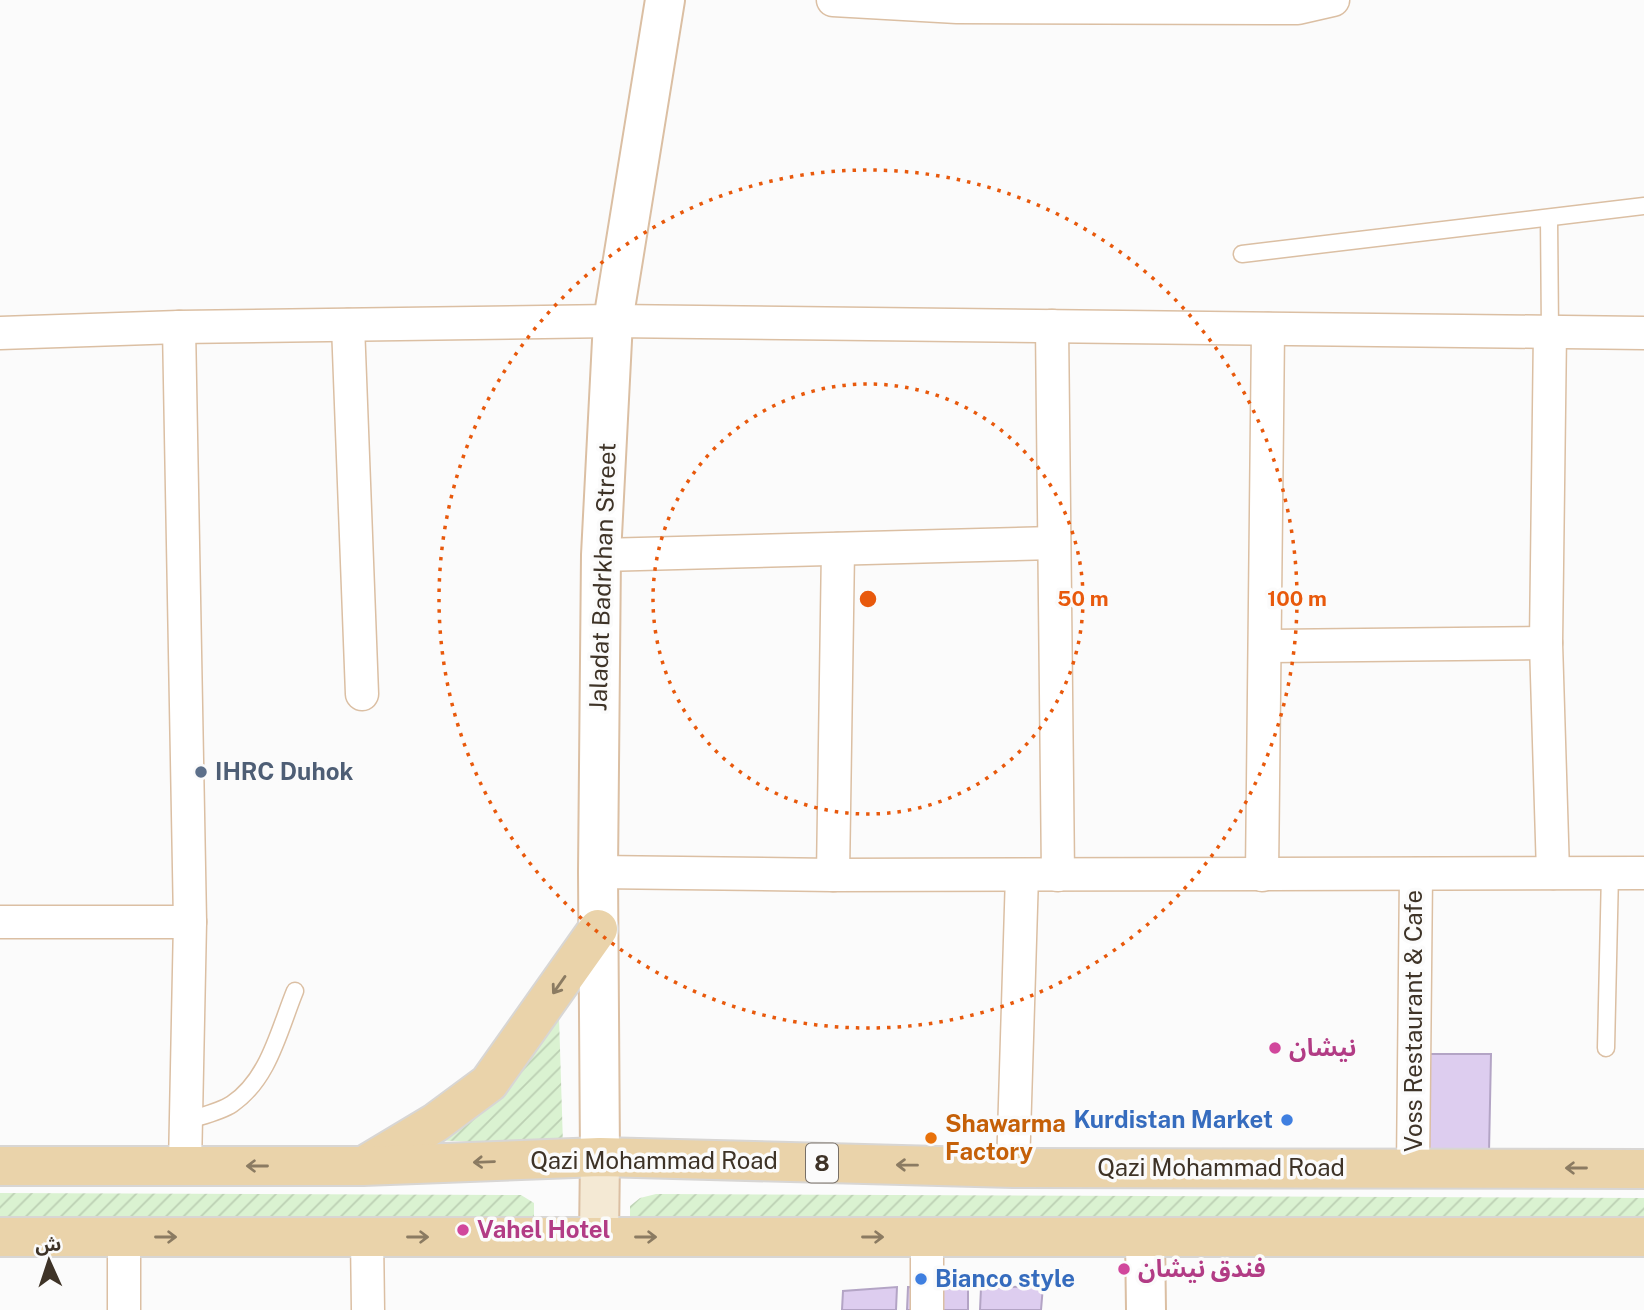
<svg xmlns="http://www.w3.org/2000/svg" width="1644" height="1310" font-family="'Public Sans','Noto Sans Arabic',sans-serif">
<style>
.garden{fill:url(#garden-furrows)}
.building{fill:#ddcdef;stroke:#b3a4c5;stroke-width:2}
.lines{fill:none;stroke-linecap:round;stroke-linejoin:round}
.service-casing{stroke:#dbbfa3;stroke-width:19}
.minor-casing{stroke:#dbbfa3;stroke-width:35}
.tertiary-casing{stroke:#dbbfa3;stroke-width:42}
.secondary-casing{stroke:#dbbfa3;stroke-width:42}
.primary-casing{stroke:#d8d6d4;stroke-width:42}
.service{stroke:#fff;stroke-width:16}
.minor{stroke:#fff;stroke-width:32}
.tertiary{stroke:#fff;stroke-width:38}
.secondary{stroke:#f4e9d4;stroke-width:38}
.primary{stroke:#ead3aa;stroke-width:38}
.oneway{stroke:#8b7b62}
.ring{fill:none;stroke:#e8590c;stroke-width:3.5;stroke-dasharray:3.5 7}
.service-dot{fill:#5c6f8a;stroke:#fbfbfb;stroke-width:2.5}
.hotel-dot{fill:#d1479c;stroke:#fbfbfb;stroke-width:2.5}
.shop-dot{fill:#3f7fe0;stroke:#fbfbfb;stroke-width:2.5}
.food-dot{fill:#e8710a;stroke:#fbfbfb;stroke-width:2.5}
.labels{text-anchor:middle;stroke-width:7;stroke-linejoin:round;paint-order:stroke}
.shield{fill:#fbfbfb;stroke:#776f67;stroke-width:2}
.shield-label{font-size:23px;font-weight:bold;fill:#3e3327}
.street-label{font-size:24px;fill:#3e3327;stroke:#fbfbfb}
.service-label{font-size:24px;font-weight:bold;fill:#4e5e75;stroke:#fbfbfb;text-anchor:start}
.hotel-label{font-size:24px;font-weight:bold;fill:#b23c85;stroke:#fbfbfb;text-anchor:start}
.shop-label{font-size:24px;font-weight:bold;fill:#366cbe;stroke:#fbfbfb;text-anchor:end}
.food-label{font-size:24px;font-weight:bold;fill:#c56008;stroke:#fbfbfb;text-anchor:start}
.centre{fill:#e8590c;stroke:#fbfbfb;stroke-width:3.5}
.ring-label{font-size:21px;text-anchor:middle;font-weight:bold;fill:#e8590c;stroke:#fbfbfb;stroke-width:7;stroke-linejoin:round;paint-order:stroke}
</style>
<defs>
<pattern id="garden-furrows" width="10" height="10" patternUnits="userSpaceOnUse" patternTransform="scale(1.75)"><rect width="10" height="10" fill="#daf2d1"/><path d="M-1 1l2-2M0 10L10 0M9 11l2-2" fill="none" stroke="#bcd0b3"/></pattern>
</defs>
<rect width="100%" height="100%" fill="#fbfbfb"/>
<g class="garden">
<path d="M559,1017L563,1144L422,1140Z"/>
<path d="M0,1193L521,1195L534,1203V1216L526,1224H0Z"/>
<path d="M656,1194L1644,1198V1221L639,1223L630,1217V1206L640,1198Z"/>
</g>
<g class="building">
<path d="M1429,1054H1491L1489,1152L1427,1155Z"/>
<path d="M1043,1286L1041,1310H980L981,1288Z"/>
<path d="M897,1287L896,1310H842L843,1291Z"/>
<path d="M908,1287L968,1289V1310H907Z"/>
</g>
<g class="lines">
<defs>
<g id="service">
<path d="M1549,218L1550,331"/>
<path d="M1242,254L1644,206"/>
<path d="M1606,1048L1610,873"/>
<path d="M186,1121C201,1116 220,1112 232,1104C269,1079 279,1030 295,991"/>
</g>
<g id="minor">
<path d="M833,0L957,7L1298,8L1333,0"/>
<path d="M348,325L362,694"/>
<path d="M1052,326L1058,875"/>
<path d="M179,327L190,922L185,1166"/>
<path d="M1550,331L1546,643L1553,873"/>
<path d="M0,333L179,327L613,321L1644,333"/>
<path d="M601,555L1054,543"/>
<path d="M1265,646L1546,643"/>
<path d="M598,872L833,875L1644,873"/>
<path d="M833,875L838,549"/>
<path d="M1262,875L1268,329"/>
<path d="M0,922H190"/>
<path d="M1013,1168L1022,875"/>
<path d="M1413,1168L1416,874"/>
<path d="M367,1237L368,1310"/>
<path d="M124,1310V1237"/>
<path d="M927,1310V1237"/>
</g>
<g id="tertiary">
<path d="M600,1157L598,872L601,555L613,321L665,0"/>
<path d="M1145,1237L1146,1310"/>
</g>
<path id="secondary" d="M599,1237L600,1157"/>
<g id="primary">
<path d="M365,1165L435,1123L489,1083L598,929"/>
<path d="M0,1166H363L600,1157L1013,1168L1644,1169"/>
<path d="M0,1237H1644"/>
</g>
</defs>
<use href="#service" class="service-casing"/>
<use href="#minor" class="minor-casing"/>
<use href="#tertiary" class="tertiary-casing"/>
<use href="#secondary" class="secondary-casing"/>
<use href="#primary" class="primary-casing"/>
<use href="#service" class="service"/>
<use href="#minor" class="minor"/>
<use href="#tertiary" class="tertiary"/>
<use href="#secondary" class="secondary"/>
<use href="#primary" class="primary"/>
</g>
<defs><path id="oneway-shaft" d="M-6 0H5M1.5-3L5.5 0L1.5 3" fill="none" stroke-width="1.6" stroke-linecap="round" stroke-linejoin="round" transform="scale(1.75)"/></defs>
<g class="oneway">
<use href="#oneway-shaft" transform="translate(559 985) rotate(125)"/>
<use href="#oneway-shaft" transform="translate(484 1162) rotate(178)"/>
<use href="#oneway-shaft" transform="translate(907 1165) rotate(-179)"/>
<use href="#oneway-shaft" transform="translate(257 1166) rotate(-180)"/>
<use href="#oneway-shaft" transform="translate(1576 1168) rotate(-180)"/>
<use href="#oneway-shaft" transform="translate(166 1237)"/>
<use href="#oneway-shaft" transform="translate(418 1237)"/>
<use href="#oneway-shaft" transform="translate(646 1237)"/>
<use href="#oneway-shaft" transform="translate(873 1237)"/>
</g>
<g class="ring">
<circle cx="868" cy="599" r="215"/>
<circle cx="868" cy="599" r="429"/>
</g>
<circle class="service-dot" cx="201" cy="772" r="7"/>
<g class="hotel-dot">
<circle cx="1275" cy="1048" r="7"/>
<circle cx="463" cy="1230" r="7"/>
<circle cx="1124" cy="1269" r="7"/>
</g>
<g class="shop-dot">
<circle cx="1287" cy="1120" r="7"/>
<circle cx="921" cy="1279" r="7"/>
</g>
<circle class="food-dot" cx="931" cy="1138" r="7"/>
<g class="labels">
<rect class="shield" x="806" y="1143.5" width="32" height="39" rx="5"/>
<g class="shield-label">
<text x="822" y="1171">8</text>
</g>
<g class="street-label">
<text transform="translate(603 577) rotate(-88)" y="8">Jaladat Badrkhan Street</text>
<text transform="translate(1414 1021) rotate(-90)" y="8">Voss Restaurant &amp; Cafe</text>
<text x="654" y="1169">Qazi Mohammad Road</text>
<text x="1221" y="1176">Qazi Mohammad Road</text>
</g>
<g class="service-label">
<text x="215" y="780">IHRC Duhok</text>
</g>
<g class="hotel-label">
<text x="1289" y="1056">نيشان</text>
<text x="477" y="1238">Vahel Hotel</text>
<text x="1138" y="1277">فندق نيشان</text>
</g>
<g class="shop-label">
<text x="1273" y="1128">Kurdistan Market</text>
<text x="935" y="1287" text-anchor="start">Bianco style</text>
</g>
<g class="food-label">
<text x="945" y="1132">Shawarma<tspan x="945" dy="28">Factory</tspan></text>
</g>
</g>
<circle cx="868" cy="599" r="10" class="centre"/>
<g class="ring-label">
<text x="1083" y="606">50 m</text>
<text x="1297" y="606">100 m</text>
</g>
<g transform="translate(49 1261) rotate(357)" stroke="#fbfbfb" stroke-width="5" paint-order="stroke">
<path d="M0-5L12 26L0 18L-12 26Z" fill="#3e3327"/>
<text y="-10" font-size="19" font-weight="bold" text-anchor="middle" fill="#3e3327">ش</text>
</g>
</svg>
